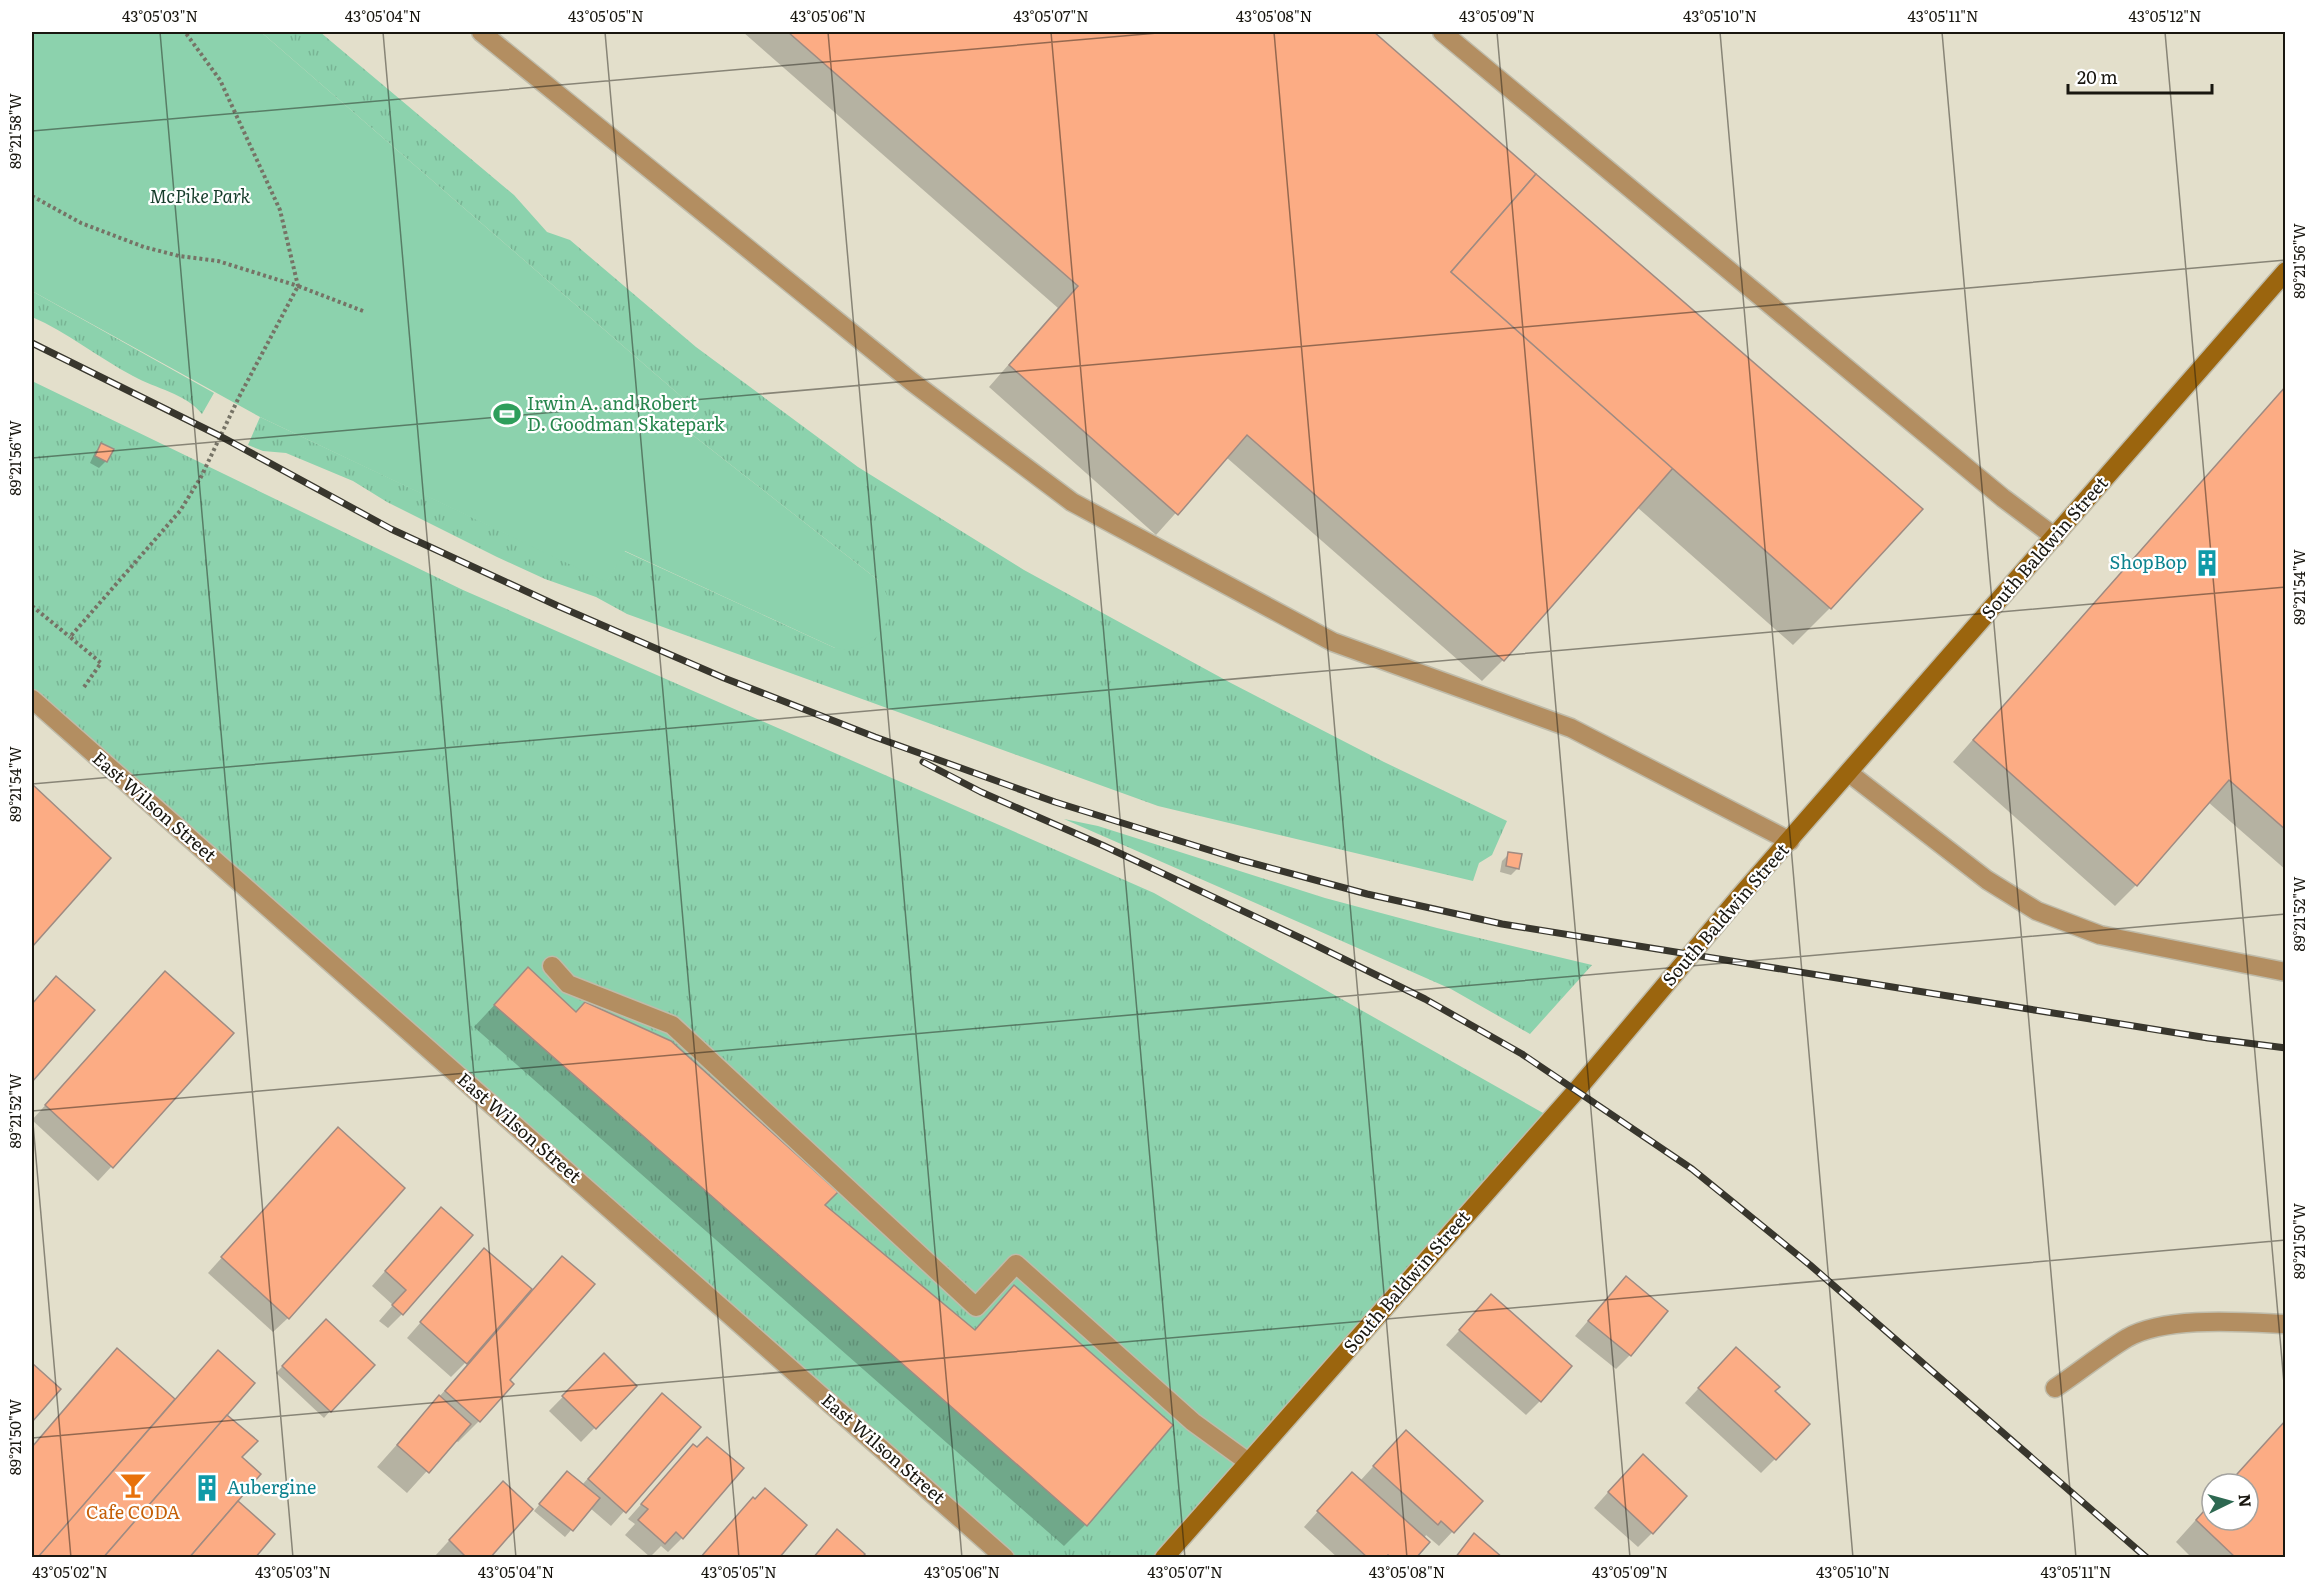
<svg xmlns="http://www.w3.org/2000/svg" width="2317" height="1589" font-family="Literata,serif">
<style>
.grass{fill:url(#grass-tufts)}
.green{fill:#8cd2ad}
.shadow{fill:#0003}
.building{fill:#fcac84;stroke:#9f8b82;stroke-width:1.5}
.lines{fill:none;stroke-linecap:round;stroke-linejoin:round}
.lane-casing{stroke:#bfbba9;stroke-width:21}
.street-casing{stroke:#bfbba9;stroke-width:21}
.secondary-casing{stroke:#bfbba9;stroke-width:21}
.path{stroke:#767366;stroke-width:4;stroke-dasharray:3 3;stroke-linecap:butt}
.lane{stroke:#b38e61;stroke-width:18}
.street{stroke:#b38e61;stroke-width:18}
.secondary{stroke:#9b650e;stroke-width:18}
.rail-casing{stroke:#38362d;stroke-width:7}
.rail{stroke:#fff;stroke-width:4.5;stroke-dasharray:14;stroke-linecap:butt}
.ticks{fill:none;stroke:#191710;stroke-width:1.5;stroke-opacity:0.45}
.labels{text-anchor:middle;stroke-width:4.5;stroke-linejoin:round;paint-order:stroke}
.park-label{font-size:18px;font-style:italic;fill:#153c2a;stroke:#fff}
.leisure-label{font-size:18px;fill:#27864d;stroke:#fff;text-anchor:start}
.street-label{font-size:18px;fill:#191710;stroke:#fff}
.culture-label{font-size:18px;fill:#0d838f;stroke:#fff;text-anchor:end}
.food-label{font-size:18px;fill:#c56008;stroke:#fff}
.neatline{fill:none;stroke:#191710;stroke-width:2}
.ticks-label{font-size:15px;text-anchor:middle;fill:#191710}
</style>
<defs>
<pattern id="grass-tufts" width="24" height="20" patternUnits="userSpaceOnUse" patternTransform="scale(1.5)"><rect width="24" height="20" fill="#8cd2ad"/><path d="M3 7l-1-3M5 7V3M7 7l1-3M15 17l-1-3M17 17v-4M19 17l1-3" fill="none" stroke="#78b494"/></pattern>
</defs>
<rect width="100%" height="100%" fill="#e3dfcb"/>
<g class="grass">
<path d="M261,32H320L514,195L547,232L570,240L696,347L858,467L1024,570L1229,682L1384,762L1507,821L1492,855L1479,863L1473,881L1158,806L627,614L596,597L545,579L497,557L387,502L353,481L286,453L263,451L248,445L260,417L607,581L624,551L835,648L878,580L685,429L698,411Z"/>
<path d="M32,291L214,393L202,414C185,393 156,389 133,376C99,358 67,332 32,317Z"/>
<path d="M32,381L463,590L1154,893L1552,1118L1164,1557H1005L32,699Z"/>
<path d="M1064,819L1098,826L1325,898L1437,928L1592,965L1530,1034L1451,989Z"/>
</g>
<path class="green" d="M32,32H261L698,411L685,429L878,580C882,586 887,593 889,601C893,619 879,639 863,647C854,651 844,649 835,648L625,551L607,582L260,417L32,291Z"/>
<g class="shadow">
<path d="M743,32H1372L1535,175L1830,608L1793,645L1637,507L1503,660L1482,681L1226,457L1156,535L989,387L1058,308Z"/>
<path d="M2286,386V870L2208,802L2136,885L2115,906L1953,762Z"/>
<path d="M102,445L106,461L99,468L90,463L95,452Z"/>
<path d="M32,786L109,858L32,944Z"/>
<path d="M1509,854L1518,868L1511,875L1500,872L1502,861Z"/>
<path d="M528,969L575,1013L823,1205L973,1331L1014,1287L1171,1425L1085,1525L1064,1546L474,1027Z"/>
<path d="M49,985L93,1010L32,1080V1005Z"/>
<path d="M151,988L112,1166L98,1181L32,1120Z"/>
<path d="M324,1144L288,1318L273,1332L208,1273Z"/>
<path d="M427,1223L402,1314L388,1328L379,1321L393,1305L372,1286Z"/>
<path d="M484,1250L515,1310L563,1258L508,1381L512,1384L479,1421L458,1442L455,1440L407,1493L377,1467L470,1362L468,1360L451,1377L407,1338Z"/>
<path d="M1612,1293L1630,1355L1616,1369L1575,1336Z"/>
<path d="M1491,1296L1540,1401L1526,1415L1446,1345Z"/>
<path d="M326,1321L330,1411L324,1418L276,1373Z"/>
<path d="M117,1350L174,1400L218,1352L225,1415L230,1508L253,1558H32V1446L96,1371Z"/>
<path d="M604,1355L635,1386L581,1442L549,1411Z"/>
<path d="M1722,1363L1773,1391L1775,1459L1761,1473L1685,1403Z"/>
<path d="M32,1365L59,1389L32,1420Z"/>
<path d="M662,1395L699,1427L611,1526L590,1508L565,1537L534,1511L560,1480L582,1485Z"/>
<path d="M2286,1421V1558H2192L2176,1542L2212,1502V1520H2248V1484H2228Z"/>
<path d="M693,1446L682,1538L668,1552L661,1546L650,1557L625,1535L635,1524L628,1519Z"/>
<path d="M1392,1446L1481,1501L1439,1546L1426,1535L1414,1558H1338L1304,1527L1338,1489L1360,1481Z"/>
<path d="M1628,1470L1652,1533L1638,1547L1594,1508Z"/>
<path d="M489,1497L488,1558H438L435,1556Z"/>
<path d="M753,1499L777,1558H700L739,1513Z"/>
</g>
<g class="building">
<path d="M788,32H1374L1536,174L1451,272L1673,468L1504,661L1247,435L1178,515L1009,365L1078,286Z"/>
<path d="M1536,174L1923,509L1831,609L1451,272Z"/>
<path d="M2286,386V830L2229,780L2137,886L1973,740Z"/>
<path d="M101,443L114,449L107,462L95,456Z"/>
<path d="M32,784L111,858L32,947Z"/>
<path d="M1508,852L1522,854L1519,869L1506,866Z"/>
<path d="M528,967L576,1012L585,1002L671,1041L838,1192L825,1205L975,1330L1014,1285L1173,1425L1087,1526L494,1005Z"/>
<path d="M165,971L234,1033L113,1168L45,1105Z"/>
<path d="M56,976L95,1010L32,1082V1004Z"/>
<path d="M338,1127L405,1188L289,1319L221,1257Z"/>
<path d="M441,1207L473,1235L403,1315L392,1305L406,1290L385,1271Z"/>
<path d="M484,1248L532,1289L467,1364L420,1322Z"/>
<path d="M562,1256L595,1284L510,1380L514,1384L480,1422L445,1391Z"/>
<path d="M1626,1276L1668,1311L1631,1356L1588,1321Z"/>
<path d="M1491,1294L1572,1366L1541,1402L1459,1330Z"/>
<path d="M326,1319L375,1365L331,1412L282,1366Z"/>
<path d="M1736,1347L1780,1387L1775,1391L1810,1424L1776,1460L1698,1388Z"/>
<path d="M117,1348L175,1399L38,1558H32V1447Z"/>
<path d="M218,1350L255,1383L103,1558H41L39,1556Z"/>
<path d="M604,1353L637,1386L596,1429L562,1396Z"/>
<path d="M32,1363L61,1389L32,1422Z"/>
<path d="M662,1393L701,1427L626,1513L588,1479Z"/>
<path d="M439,1395L471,1424L429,1473L397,1445Z"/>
<path d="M227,1415L258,1441L242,1457L261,1474L238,1501L189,1558H103Z"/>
<path d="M2286,1420V1558H2236L2196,1520L2212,1502V1520H2248V1484H2228Z"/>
<path d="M1406,1430L1483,1501L1454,1533L1441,1521L1438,1525L1373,1466Z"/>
<path d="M707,1437L744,1468L683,1539L676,1532L665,1544L638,1520L648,1509L641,1504L693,1444L697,1447Z"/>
<path d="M1643,1454L1687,1496L1653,1534L1608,1492Z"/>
<path d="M567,1471L600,1498L573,1531L539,1504Z"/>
<path d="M1352,1472L1430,1542L1416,1558H1391L1388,1555L1385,1558H1368L1317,1511Z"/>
<path d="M503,1481L533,1509L490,1558H467L449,1540Z"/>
<path d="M765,1488L807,1525L779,1558H700L753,1497L755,1499Z"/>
<path d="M238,1501L275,1534L255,1558H189Z"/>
<path d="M837,1529L865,1554L862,1558H813Z"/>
<path d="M1474,1533L1503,1558H1455Z"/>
</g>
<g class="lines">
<defs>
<g id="lane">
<path d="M481,32L911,381L1072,502L1333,642L1571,728L1790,841"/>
<path d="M1442,32L2003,498L2055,537"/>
<path d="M1849,773L1987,880L2037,911L2100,935L2286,972"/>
<path d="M552,966L568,984L672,1025L976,1307L1016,1264L1193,1422L1248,1462"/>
<path d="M2055,1388C2079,1372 2102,1353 2127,1338C2166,1316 2241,1322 2286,1324"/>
</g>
<path id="street" d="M32,699L1005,1558"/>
<path id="secondary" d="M1164,1558L1576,1091L1741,895L2286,271"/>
</defs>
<use href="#lane" class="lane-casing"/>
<use href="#street" class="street-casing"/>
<use href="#secondary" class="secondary-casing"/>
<g class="path">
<path d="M32,196L81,223L144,247L179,256L218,261L298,286L280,210L220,80L185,32"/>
<path d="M32,606L70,637"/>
<path d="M84,687L101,663L70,637L180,511L201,477L239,397L298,286L363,311"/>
</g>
<use href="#lane" class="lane"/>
<use href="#street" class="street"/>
<use href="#secondary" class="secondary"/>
<defs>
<g id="rail">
<path d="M32,343L220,436L391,529L558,606L724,678L875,737L1055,802L1241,860L1367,894L1502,924L2208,1038L2286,1048"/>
<path d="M923,762L981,792L1102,845L1307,941L1425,999L1522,1054L1692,1169L1810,1265L2147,1558"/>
</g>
</defs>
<use href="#rail" class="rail-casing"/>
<use href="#rail" class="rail"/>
</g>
<path class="ticks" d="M160,32L293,1558M383,32L516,1558M605,32L739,1558M828,32L962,1558M1051,32L1185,1558M1274,32L1407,1558M1497,32L1630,1558M1720,32L1853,1558M1942,32L2076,1558M2165,32L2286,1406M32,131L1169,32M32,458L2286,260M32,784L2286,587M32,1111L2286,914M32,1112L71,1558M32,1438L2286,1240"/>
<defs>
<symbol id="stadium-bare" viewBox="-9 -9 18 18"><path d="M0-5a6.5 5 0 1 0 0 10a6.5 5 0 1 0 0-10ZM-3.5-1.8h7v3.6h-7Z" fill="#2e9e5b" stroke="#fff" stroke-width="2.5" paint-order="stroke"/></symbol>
<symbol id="building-bare" viewBox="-9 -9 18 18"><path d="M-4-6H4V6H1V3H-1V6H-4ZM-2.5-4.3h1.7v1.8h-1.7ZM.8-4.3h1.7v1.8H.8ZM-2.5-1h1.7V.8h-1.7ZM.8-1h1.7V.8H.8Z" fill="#0f9aa8" stroke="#fff" stroke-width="2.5" paint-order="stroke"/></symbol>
<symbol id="bar-bare" viewBox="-9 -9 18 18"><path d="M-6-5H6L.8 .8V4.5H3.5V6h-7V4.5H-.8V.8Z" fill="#e8710a" stroke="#fff" stroke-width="2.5" paint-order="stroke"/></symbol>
</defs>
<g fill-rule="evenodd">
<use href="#stadium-bare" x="488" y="395" width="38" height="38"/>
<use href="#building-bare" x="2188" y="544" width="38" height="38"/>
<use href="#bar-bare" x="114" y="1466" width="38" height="38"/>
<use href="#building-bare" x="188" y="1469" width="38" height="38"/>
</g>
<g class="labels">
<g class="park-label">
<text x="200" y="203">McPike Park</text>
</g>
<g class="leisure-label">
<text x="527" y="410">Irwin A. and Robert<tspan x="527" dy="21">D. Goodman Skatepark</tspan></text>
</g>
<g class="street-label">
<text transform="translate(2045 548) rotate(-49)" y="6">South Baldwin Street</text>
<text transform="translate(154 807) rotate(41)" y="6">East Wilson Street</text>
<text transform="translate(1726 915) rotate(-49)" y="6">South Baldwin Street</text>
<text transform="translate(519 1128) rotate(41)" y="6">East Wilson Street</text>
<text transform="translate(1407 1282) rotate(-49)" y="6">South Baldwin Street</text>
<text transform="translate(883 1449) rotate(41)" y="6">East Wilson Street</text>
</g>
<g class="culture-label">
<text x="2187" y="569">ShopBop</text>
<text x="227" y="1494" text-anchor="start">Aubergine</text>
</g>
<g class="food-label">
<text x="133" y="1519">Cafe CODA</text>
</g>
</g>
<rect width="2317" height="1589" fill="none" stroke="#ffffff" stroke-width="66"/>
<g transform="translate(2230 1502) rotate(85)"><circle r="28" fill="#ffffff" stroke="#a3a29f" stroke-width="1.5"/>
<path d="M0-4.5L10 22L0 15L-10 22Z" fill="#2d6851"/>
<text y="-9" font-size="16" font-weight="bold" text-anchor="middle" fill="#191710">N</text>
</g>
<path d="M2068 84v9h144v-9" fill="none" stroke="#191710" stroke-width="3"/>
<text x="2077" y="84" font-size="18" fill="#191710" stroke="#ffffff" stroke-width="4.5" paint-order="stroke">20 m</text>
<rect x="33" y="33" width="2251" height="1523" class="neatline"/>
<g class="ticks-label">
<text x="160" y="22">43°05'03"N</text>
<text x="383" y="22">43°05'04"N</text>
<text x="606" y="22">43°05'05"N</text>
<text x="828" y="22">43°05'06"N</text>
<text x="1051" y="22">43°05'07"N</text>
<text x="1274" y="22">43°05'08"N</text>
<text x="1497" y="22">43°05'09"N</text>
<text x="1720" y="22">43°05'10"N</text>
<text x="1943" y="22">43°05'11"N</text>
<text x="2165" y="22">43°05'12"N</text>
<text transform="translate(16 131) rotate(-90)" y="5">89°21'58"W</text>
<text transform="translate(2300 261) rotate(-90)" y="5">89°21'56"W</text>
<text transform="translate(16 458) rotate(-90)" y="5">89°21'56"W</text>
<text transform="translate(2300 587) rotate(-90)" y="5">89°21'54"W</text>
<text transform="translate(16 784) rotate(-90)" y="5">89°21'54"W</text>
<text transform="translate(2300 914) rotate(-90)" y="5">89°21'52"W</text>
<text transform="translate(16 1111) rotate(-90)" y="5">89°21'52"W</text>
<text transform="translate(2300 1241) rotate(-90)" y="5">89°21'50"W</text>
<text transform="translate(16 1437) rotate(-90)" y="5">89°21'50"W</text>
<text x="70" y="1578">43°05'02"N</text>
<text x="293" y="1578">43°05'03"N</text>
<text x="516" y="1578">43°05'04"N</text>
<text x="739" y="1578">43°05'05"N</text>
<text x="962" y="1578">43°05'06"N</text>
<text x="1185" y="1578">43°05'07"N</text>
<text x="1407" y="1578">43°05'08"N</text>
<text x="1630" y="1578">43°05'09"N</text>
<text x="1853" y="1578">43°05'10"N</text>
<text x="2076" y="1578">43°05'11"N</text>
</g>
</svg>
